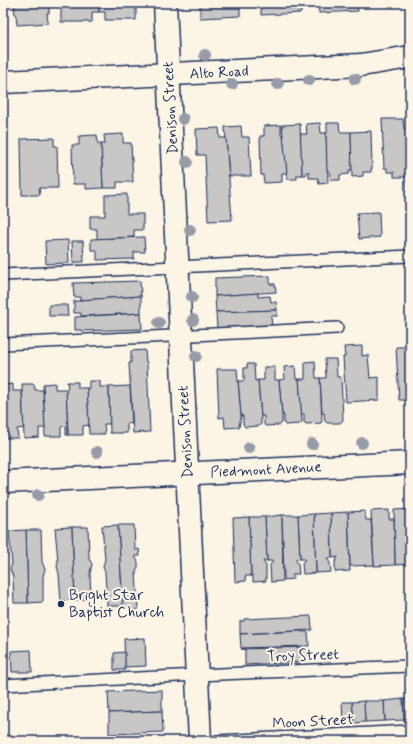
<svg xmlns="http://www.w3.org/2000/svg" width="413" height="744" font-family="Mynerve,sans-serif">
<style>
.building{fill:#c8c7c6;stroke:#1b2f5e}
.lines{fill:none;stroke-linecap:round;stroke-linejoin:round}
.service-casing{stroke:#1b2f5e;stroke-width:14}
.minor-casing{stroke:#1b2f5e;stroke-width:25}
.service{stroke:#fcf5e5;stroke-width:11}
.minor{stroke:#fcf5e5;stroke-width:22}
.tree{fill:#969ba8}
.poi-dot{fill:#1b2f5e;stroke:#fcf5e5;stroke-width:1.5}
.labels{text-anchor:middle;stroke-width:4;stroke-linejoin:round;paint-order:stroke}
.street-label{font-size:15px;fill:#1b2f5e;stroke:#fcf5e5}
.poi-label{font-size:15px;fill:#1b2f5e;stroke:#fcf5e5;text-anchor:start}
</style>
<rect width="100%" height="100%" fill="#fcf5e5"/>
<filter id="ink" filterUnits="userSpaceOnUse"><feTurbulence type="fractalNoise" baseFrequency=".025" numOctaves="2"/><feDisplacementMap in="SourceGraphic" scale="8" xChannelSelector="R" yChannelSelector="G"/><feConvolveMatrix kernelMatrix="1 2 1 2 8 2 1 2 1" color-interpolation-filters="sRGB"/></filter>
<g filter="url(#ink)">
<g class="building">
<path d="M14,3H49V13H47L48,23L17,25L16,15H15Z"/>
<path d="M61,3H99V12H92V22H61Z"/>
<path d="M99,3H136V20H105V12H99Z"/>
<path d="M200,3H240V16L200,18Z"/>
<path d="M259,3H301V13L261,15V5H259Z"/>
<path d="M318,3H357L358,11L319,13Z"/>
<path d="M406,118H410V190H407Z"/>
<path d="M382,119H403L404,129H406L407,177H394V172H387V168H384Z"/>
<path d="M320,123L321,133H326L328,183L319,184L318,178H309V172H306V175H302L300,134H307L306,124Z"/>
<path d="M327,123H339L340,132H351L352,170H349V174L340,175V180H331L330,171H327L326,133H327Z"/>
<path d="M300,124L302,175H297V179H287L282,125Z"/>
<path d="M281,125V135H283L287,173H282V182L264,183L263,175H261L260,136H264V126Z"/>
<path d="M241,126L242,137H249L251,176H229L225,127Z"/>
<path d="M219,128L220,138H226L232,220L208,221L205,155H197L196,129Z"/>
<path d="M371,131L372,169H371V172H363V176L352,177L351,132Z"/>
<path d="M123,134V143H131L133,182H117V188H103L101,144H105L104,135Z"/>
<path d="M97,135L98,144H101L103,188L86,189V184H73L72,145H79V136Z"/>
<path d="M54,138V146H57L58,188H39L40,195H22L21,139Z"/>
<path d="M127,194V214H143V230H134V237L97,239V229H90V216H105V195Z"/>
<path d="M379,212L380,237L359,239L357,213Z"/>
<path d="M144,237L145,252H134V259L97,260V250H91V239Z"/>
<path d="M68,240L69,263L46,264L45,241Z"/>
<path d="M72,241H83L84,262H73Z"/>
<path d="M270,276V284H275L276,292L215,296V278Z"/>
<path d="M140,281L141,296L80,300V297H74L73,283Z"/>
<path d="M258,293V297L270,296L271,302H276L277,310L216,312L215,296Z"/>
<path d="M141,296V313L81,316V313H74V301H80V300Z"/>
<path d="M49,305H67L68,316H49Z"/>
<path d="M277,310V316H271L272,326L217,328L216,312Z"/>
<path d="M141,313L142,329L81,331V330H75V317Z"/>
<path d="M362,346V356L368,355L370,378L379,377V400L346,402L343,357H345L344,347Z"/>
<path d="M396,347H410V400H399Z"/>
<path d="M145,350L146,362H147L150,432L133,433L129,363H131V351Z"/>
<path d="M325,359H336L337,377H341L343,420L340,423H327L325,421L324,413H322L320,378H326Z"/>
<path d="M315,361L316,378H320L322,421L321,423L306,424L304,422V414H301L299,379H305V362Z"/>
<path d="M247,364H254L255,381L258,380L261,416V424L259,426L245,427L243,424V416H241L238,381H244V368H247Z"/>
<path d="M295,366L296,379H299L302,422L300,424L285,425L284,423V415H282L279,380L285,379L284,367Z"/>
<path d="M264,367H275V380H279L282,415V423L280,425L265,426L264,424V416H261L258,380H264Z"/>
<path d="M217,369H237L241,416L239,427L225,428L224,417L219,418Z"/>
<path d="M89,381H100V387H109L110,424H104L105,434H89L87,388H89Z"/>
<path d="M67,382H78V388H87L89,425L83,426V435H68L66,389H68Z"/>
<path d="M55,383V389H66L68,435H66V426L61,427V436H45L43,384Z"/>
<path d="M13,384V391H22L24,428L17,429L18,438H3V385Z"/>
<path d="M22,384H34L35,390H43L45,428H39V437L24,438Z"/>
<path d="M130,386L132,424L127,423V433H110L109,387Z"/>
<path d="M410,509V564L395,565L394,510Z"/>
<path d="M389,510V519H394L395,565L374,566L371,511Z"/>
<path d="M365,511L366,520H371L374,565L350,566L348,512Z"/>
<path d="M348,512L350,571L335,572V562L338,557L332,558L331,513Z"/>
<path d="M331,513L332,558H327L330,563L331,572L316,573L314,514Z"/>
<path d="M314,514L316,573L303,574L302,563L305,559H300L298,515Z"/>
<path d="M282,515L283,581L271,582L270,565L273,561H267L265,517Z"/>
<path d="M282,515H298L300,559H295L298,564L299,574H293V579L284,580Z"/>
<path d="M249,517H265L267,561H263L266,566V581L253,582V576H251Z"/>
<path d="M249,517L251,576H245L246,581L235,582L233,518Z"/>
<path d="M118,525L123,606H107L105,572L103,567L105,559L102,526Z"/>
<path d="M118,525H134L135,550L139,549L140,556H135L138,562V567L136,571L138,610H132L131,607H123V606Z"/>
<path d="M72,527L75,600L61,601L59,574L57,566L58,561L55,528Z"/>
<path d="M72,527H88L89,559L92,564L90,573L91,599L75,600Z"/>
<path d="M26,530H41L42,562L45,569L43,576V602L28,603Z"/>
<path d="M26,530L28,603H14L13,577L10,569L12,564L9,531Z"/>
<path d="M311,616L312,630L240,634V621H244V619Z"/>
<path d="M302,631V632H308L309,646L241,648L240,634Z"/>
<path d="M145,638L146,666L125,667L124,639Z"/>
<path d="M302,647V650H308V657L303,658V662L245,665V649H241Z"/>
<path d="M31,650L32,672H12L11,651Z"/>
<path d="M3,651H5L6,674H3Z"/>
<path d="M125,652V670H114V653Z"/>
<path d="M162,690V711L109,713L108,692Z"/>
<path d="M403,699H410V720H404Z"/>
<path d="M403,699L404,720L385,721L384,701Z"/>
<path d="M364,701H384L385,721L365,722Z"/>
<path d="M364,701L365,722L354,723L352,702Z"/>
<path d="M342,702H352L354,723H343Z"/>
<path d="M162,711L163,732L109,734V713Z"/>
</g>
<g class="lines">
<defs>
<g id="service">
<path d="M3,275L410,256"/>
<path d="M3,344L337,328"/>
<path d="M3,685L197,675L410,666"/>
<path d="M217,741L410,731"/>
</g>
<g id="minor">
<path d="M165,3L200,741"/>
<path d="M3,82L361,65L410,57"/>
<path d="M3,482L410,463"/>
</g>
</defs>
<use href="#service" class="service-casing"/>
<use href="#minor" class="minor-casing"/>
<use href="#service" class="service"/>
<use href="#minor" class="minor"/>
</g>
<g class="tree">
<circle cx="205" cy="55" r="6"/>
<circle cx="355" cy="79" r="6"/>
<circle cx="309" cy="80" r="6"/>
<circle cx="232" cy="84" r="6"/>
<circle cx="278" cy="84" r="6"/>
<circle cx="183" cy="119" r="6"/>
<circle cx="187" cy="162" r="6"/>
<circle cx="190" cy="230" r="6"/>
<circle cx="192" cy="297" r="6"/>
<circle cx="193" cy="320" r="6"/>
<circle cx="159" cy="323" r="6"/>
<circle cx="196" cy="356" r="6"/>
<circle cx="362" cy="443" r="6"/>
<circle cx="312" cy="444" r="6"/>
<circle cx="249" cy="448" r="6"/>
<circle cx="97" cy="452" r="6"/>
<circle cx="38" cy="495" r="6"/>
</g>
</g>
<circle class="poi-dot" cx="61" cy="604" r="4"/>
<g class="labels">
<g class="street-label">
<text transform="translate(219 72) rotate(-3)" y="5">Alto Road</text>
<text transform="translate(170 108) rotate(-93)" y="5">Denison Street</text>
<text transform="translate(185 432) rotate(-93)" y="5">Denison Street</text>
<text transform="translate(266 469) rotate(-3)" y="5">Piedmont Avenue</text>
<text transform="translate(303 655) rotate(-2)" y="5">Troy Street</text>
<text transform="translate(313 721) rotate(-3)" y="5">Moon Street</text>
</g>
<g class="poi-label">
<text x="69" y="600">Bright Star<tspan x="69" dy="17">Baptist Church</tspan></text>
</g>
</g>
<rect width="413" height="744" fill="none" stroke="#fcf5e5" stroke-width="16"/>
<rect x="8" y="8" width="397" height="728" fill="none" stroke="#1b2f5e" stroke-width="1.5" filter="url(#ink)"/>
</svg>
